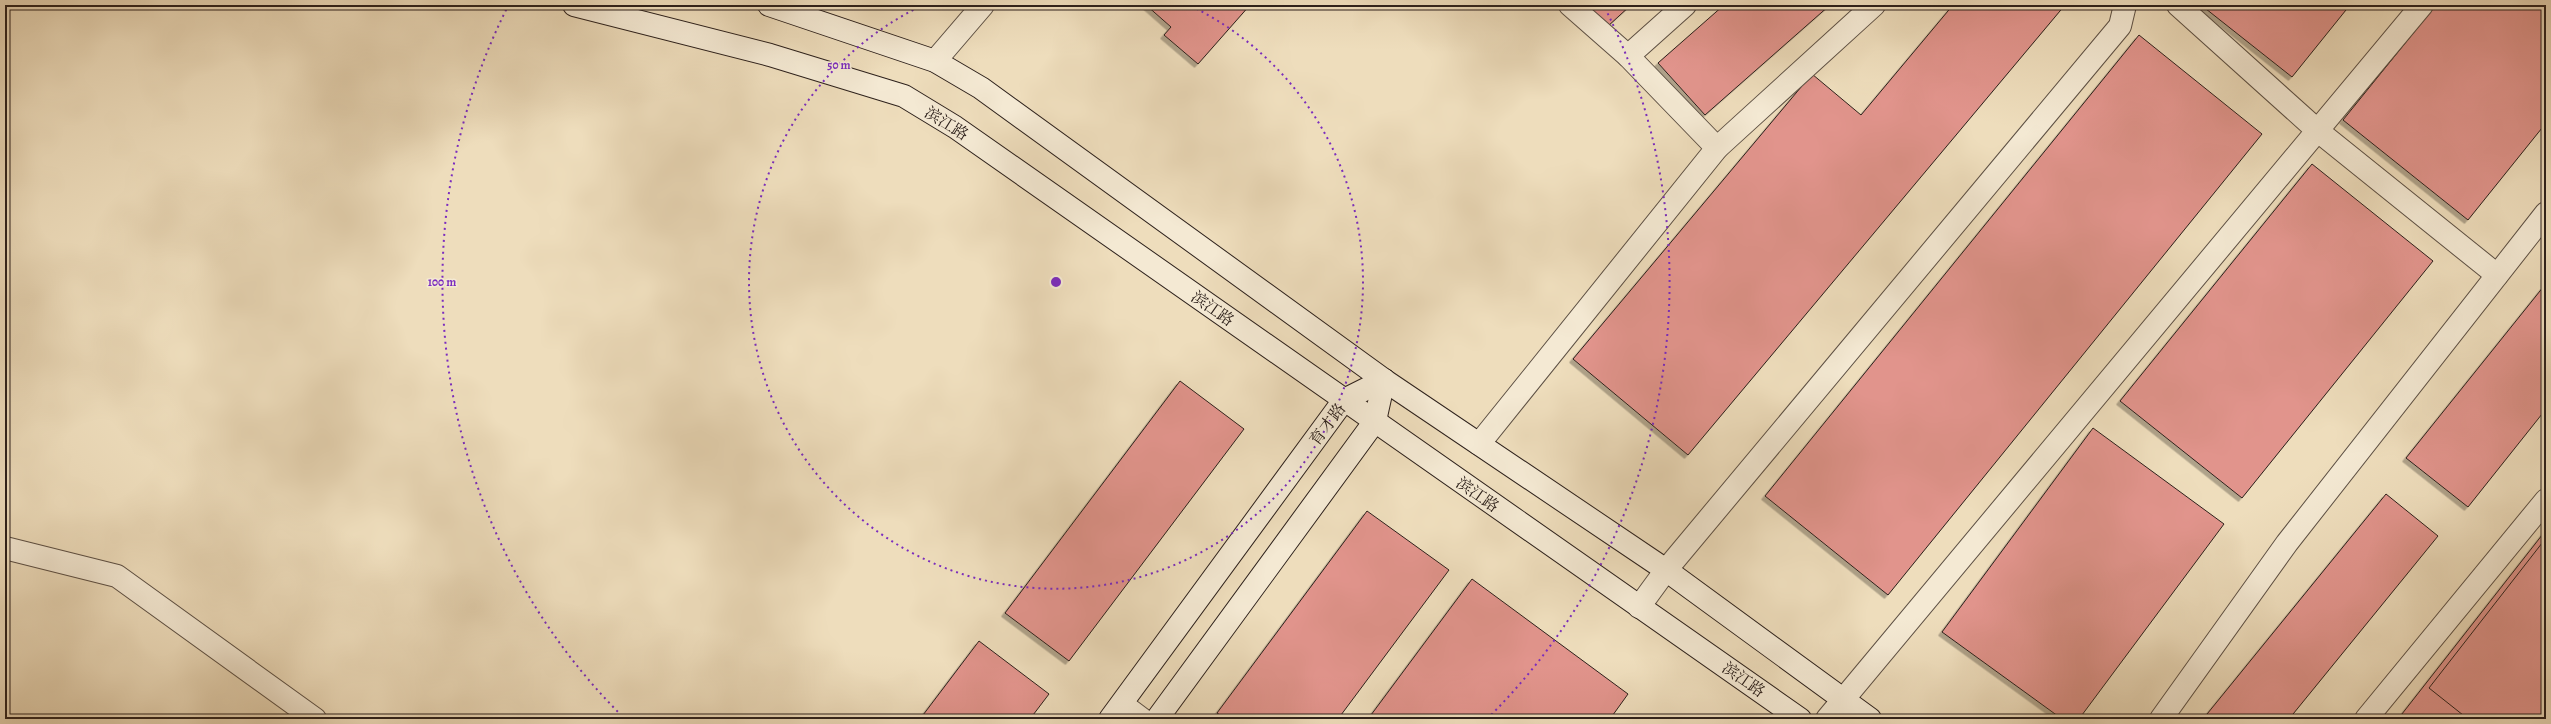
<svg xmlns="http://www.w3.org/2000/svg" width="2551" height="724" font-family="Alegreya,'Noto Serif SC',serif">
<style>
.building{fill:#e1948c;stroke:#2d211c;filter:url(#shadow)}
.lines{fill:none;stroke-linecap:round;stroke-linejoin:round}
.lane-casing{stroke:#5d5044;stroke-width:24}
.street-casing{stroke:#5d5044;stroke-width:24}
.secondary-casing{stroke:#2d211c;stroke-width:24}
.lane{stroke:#f4e9d3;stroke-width:22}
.street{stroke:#f4e9d3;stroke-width:22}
.secondary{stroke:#f4e9d3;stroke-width:22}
.ring{fill:none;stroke:#7b2cbf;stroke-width:2;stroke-dasharray:2 4}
.labels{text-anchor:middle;stroke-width:3;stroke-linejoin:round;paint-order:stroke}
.street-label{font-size:16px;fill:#2d211c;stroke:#f4e9d3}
.centre{fill:#7b2cbf;stroke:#f4e9d3;stroke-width:2}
.ring-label{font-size:12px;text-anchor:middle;font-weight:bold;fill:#7b2cbf;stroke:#f4e9d3;stroke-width:3;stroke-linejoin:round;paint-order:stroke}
</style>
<defs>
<filter id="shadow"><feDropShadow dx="-3.5" dy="3.5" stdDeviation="0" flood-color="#0004"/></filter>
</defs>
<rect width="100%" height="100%" fill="#eeddbc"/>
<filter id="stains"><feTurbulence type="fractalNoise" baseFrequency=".005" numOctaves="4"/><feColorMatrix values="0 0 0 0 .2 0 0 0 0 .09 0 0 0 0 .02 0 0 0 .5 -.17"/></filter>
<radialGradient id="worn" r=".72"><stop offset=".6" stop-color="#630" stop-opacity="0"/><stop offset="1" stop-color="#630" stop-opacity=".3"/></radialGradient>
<g class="building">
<path d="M1146,5H1250L1198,64L1164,35L1171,27Z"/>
<path d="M1587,5H1631L1607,27Z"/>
<path d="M1724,5H1830L1705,115L1658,63Z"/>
<path d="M1953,5H2065L1688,455L1573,359L1812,74L1861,115Z"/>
<path d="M2201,5H2350L2292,77Z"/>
<path d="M2436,5H2546V123L2468,220L2343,120Z"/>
<path d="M2139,35L2262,134L1888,595L1765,496Z"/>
<path d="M2312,164L2433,261L2242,498L2120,401Z"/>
<path d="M2544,286L2546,409L2468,507L2406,458Z"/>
<path d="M1180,381L1244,429L1069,661L1005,613Z"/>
<path d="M2093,428L2224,524L2079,719H2062L1942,632Z"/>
<path d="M2386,494L2438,536L2289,719H2203Z"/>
<path d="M1367,511L1449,570L1338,719H1226L1217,713Z"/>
<path d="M2546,530V719H2398Z"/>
<path d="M2546,538V712L2540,719H2468L2429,688Z"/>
<path d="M1472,579L1628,694L1610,719H1368Z"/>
<path d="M979,641L1049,694L1030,719H920Z"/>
</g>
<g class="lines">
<defs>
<g id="lane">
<path d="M1570,5L1628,56L1717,148"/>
<path d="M1628,56L1685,5"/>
<path d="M1479,444L1717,148L1874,5"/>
</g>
<g id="street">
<path d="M2178,5L2318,131L2497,275"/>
<path d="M935,61L983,5"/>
<path d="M5,548L117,576L315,719"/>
<path d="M1639,607L1666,570L2120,26L2125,5"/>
<path d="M1122,704L1142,719"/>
<path d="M1827,719L2422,5"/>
<path d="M2161,719L2287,543L2546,213"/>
<path d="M2366,719L2546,500"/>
</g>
<g id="secondary">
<path d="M574,5L770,55L904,96L955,127L1800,719"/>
<path d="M769,5L935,61L981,88L1384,380L1666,570L1870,719"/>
<path d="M1110,719L1344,400L1384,380"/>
<path d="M1157,719L1375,421L1384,380"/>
</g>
</defs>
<use href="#lane" class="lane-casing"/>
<use href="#street" class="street-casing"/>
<use href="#secondary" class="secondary-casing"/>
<use href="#lane" class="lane"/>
<use href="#street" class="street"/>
<use href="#secondary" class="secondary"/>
</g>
<g class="ring">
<path d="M1191 6A307 307 0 1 1 921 6"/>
<path d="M622 716A614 614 0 0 1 507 8M1605 8A614 614 0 0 1 1490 716"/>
</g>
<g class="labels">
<g class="street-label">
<text transform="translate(947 123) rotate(32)" y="6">滨江路</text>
<text transform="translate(1213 308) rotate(35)" y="6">滨江路</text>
<text transform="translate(1327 424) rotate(-53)" y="6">育才路</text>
<text transform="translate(1478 494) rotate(35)" y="6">滨江路</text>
<text transform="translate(1744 679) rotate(35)" y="6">滨江路</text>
</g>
</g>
<circle cx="1056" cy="282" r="6" class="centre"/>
<g class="ring-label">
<text x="839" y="69">50 m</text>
<text x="442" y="286">100 m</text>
</g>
<rect width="2551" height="724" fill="none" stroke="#eeddbc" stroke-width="20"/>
<rect x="6" y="6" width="2539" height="712" fill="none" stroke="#2d211c" stroke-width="2"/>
<rect x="10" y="10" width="2531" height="704" fill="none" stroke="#2d211c"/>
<rect width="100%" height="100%" filter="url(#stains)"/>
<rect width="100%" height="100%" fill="url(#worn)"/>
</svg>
